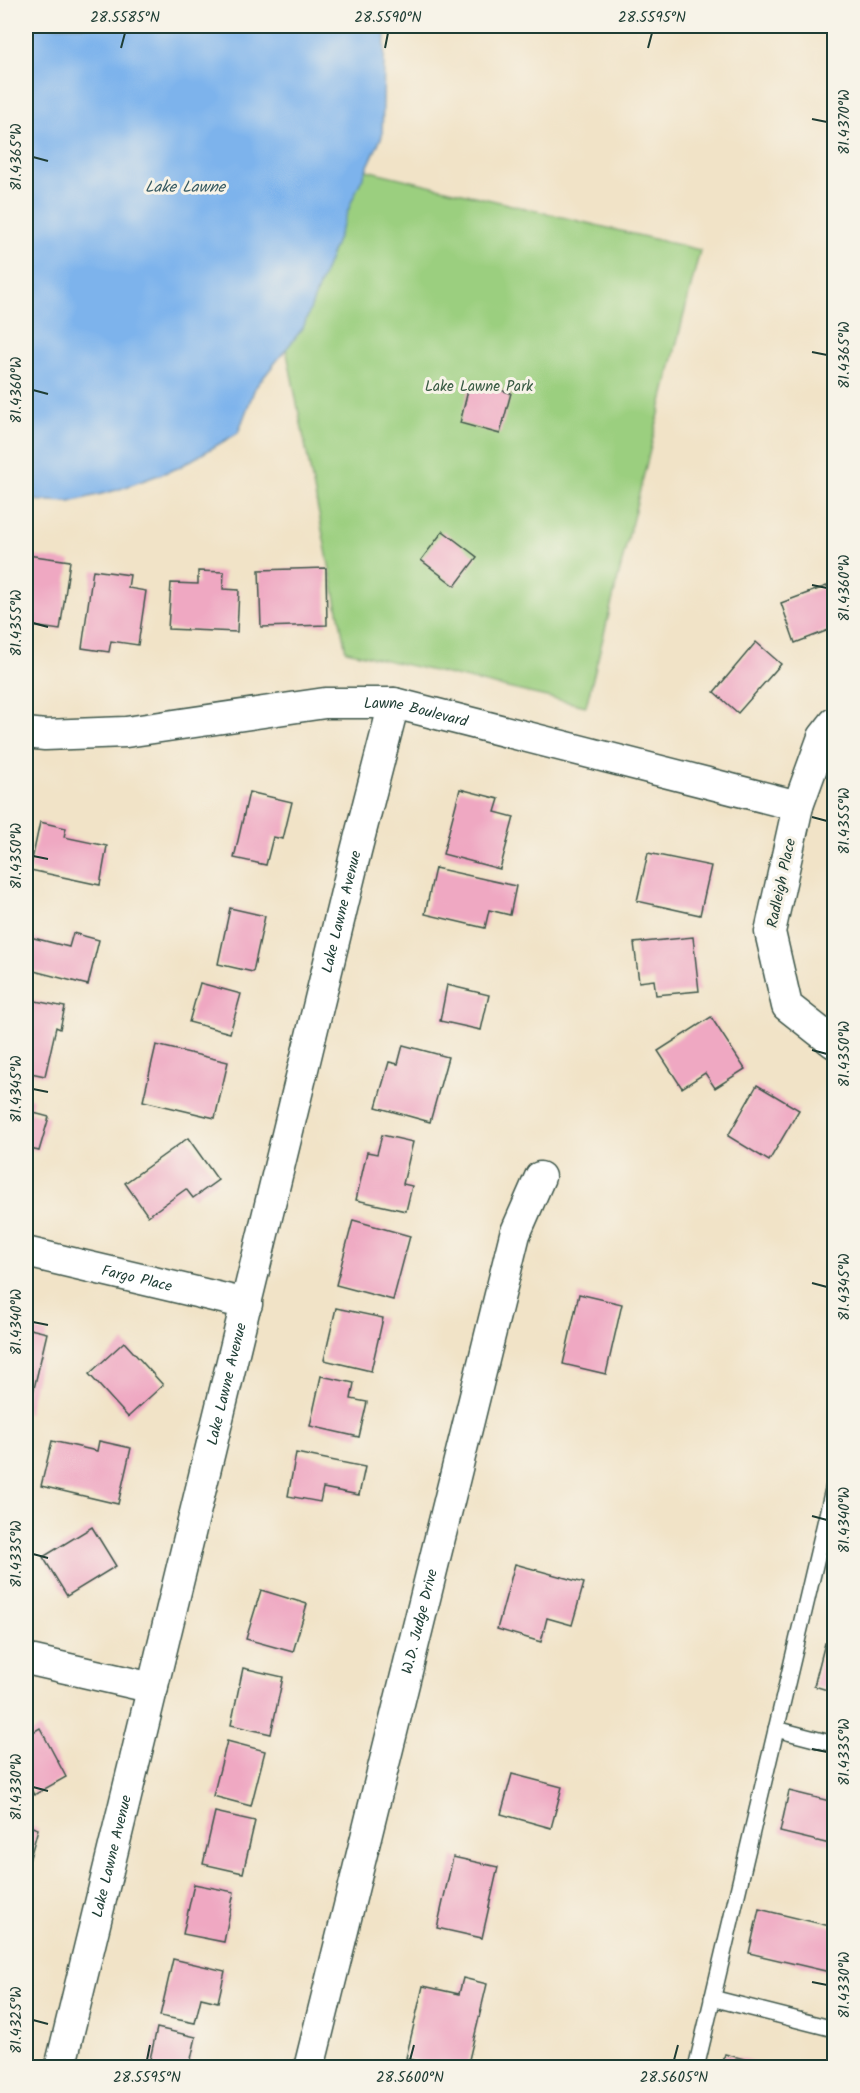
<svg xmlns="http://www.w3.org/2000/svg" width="860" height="2093" font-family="Kalam,sans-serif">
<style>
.green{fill:#9bcf7f;stroke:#5d865a;stroke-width:1.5}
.water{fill:#7db3ec;stroke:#4e7890;stroke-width:1.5}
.building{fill:#efa8c2}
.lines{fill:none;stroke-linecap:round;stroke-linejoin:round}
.service-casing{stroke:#3e564a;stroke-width:18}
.minor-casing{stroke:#3e564a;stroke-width:33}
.service{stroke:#fff;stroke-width:15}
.minor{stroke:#fff;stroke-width:30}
.ticks{fill:none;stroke:#1f3d34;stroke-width:2}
.labels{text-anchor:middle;stroke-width:6;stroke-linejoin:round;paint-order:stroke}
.park-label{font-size:15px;fill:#385a43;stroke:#f7f3e8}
.street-label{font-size:15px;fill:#1f3d34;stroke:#f7f3e8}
.water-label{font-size:16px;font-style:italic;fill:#365a62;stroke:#f7f3e8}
.neatline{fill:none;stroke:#1f3d34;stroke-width:2}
.ticks-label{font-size:15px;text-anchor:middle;fill:#1f3d34}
</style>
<rect width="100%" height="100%" fill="#f7f3e8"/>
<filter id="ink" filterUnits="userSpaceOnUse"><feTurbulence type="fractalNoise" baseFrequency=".0167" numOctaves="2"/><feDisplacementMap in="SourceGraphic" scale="12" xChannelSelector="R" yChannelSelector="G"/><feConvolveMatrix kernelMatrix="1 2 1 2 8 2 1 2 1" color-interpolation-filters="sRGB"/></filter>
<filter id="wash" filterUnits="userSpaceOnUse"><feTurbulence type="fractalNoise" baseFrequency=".008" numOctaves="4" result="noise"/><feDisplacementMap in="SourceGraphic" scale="24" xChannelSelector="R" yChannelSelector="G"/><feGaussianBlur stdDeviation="1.35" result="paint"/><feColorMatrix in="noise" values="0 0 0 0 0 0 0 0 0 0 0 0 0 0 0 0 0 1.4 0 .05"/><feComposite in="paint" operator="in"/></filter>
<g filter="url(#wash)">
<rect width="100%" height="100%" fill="#f1e3c7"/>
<path class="green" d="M245,141L700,250L586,706L346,651Z"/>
<path class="water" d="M26,26H391L385,32L382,136L353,198L303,328L255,388L238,433L178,468L117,490L70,502L26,500Z"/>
<g id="blocks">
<g class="building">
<path d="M470,382L511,393L500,434L460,423Z"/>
<path d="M443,531L477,557L455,586L421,560Z"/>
<path d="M27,555L70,561L60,630L26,625Z"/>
<path d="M326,568L327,625L261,627L259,570Z"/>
<path d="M93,570L130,575L128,588L146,591L138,645L111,641L109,652L82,648Z"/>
<path d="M198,571L224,572L223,589L239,590L237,632L168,629L171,583L198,584Z"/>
<path d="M832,584L834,591V628L795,643L781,603Z"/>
<path d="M756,642L781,664L738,713L714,692Z"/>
<path d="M460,789L499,799L495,812L514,817L500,869L443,854Z"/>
<path d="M249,792L292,802L283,839L273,837L266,865L234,858Z"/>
<path d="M40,822L66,828L64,837L107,846L100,885L30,870Z"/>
<path d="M648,853L711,866L700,915L637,901Z"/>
<path d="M435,868L516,886L510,915L489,910L485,928L425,914Z"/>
<path d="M230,908L265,916L253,972L218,964Z"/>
<path d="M73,933L99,940L88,985L26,969V936L69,947Z"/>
<path d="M693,937L699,991L656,995L654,980L639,982L634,943Z"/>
<path d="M200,983L241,994L230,1033L189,1022Z"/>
<path d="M447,985L489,995L481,1030L440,1021Z"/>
<path d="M26,999L65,1007L60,1029L56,1027L45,1076L26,1072Z"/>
<path d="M711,1017L745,1069L715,1088L705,1073L682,1088L658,1051Z"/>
<path d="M156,1045L228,1062L215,1118L143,1101Z"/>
<path d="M403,1045L448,1057L430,1122L376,1107L389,1062L398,1064Z"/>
<path d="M757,1085L799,1110L769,1161L728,1136Z"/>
<path d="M26,1097L33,1099L30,1112L49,1117L39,1151L30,1149L26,1163Z"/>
<path d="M382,1135L413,1142L403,1184L412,1186L406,1211L356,1200L367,1152L377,1154Z"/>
<path d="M188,1138L218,1180L193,1198L186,1189L148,1216L125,1183Z"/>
<path d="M353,1220L410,1236L393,1300L336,1285Z"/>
<path d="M579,1294L622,1304L606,1374L563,1364Z"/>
<path d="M336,1308L383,1318L371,1371L324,1360Z"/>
<path d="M26,1328L47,1333L28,1414H26Z"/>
<path d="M124,1342L163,1385L128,1417L89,1374Z"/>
<path d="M321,1376L354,1383L351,1399L367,1402L359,1437L310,1426Z"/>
<path d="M52,1441L97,1451L99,1441L131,1448L118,1504L41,1486Z"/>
<path d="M296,1453L365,1467L359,1495L323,1488L320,1502L288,1496Z"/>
<path d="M92,1527L116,1566L67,1596L43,1557Z"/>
<path d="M515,1564L584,1583L572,1625L547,1618L541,1642L497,1629Z"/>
<path d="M261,1590L307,1604L293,1652L246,1639Z"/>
<path d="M825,1643L834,1645V1692L814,1686Z"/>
<path d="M243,1668L283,1677L271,1734L231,1725Z"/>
<path d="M40,1728L66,1777L34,1795L26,1778V1736Z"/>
<path d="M227,1741L265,1751L251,1806L213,1796Z"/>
<path d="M512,1774L562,1787L551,1828L501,1814Z"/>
<path d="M789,1791L834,1802V1845L780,1832Z"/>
<path d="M215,1812L255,1821L243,1873L203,1864Z"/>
<path d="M26,1825L38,1829L26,1872Z"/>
<path d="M453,1857L498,1867L482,1938L437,1928Z"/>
<path d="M194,1884L234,1892L224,1942L183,1934Z"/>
<path d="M759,1909L834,1927V1973L749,1953Z"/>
<path d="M173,1959L225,1971L218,2002L201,1998L195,2023L160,2016Z"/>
<path d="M463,1978L487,1984L467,2068H442L406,2058L423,1986L459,1994Z"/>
<path d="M157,2028L196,2037L189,2068H148Z"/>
<path d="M725,2054L775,2067L774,2068H721Z"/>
</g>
</g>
</g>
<g filter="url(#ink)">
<use href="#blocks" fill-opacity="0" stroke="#3e564a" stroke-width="1.5"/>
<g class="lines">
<defs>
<g id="service">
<path d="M776,1729L834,1744"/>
<path d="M712,1998L834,2029"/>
<path d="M696,2068L834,1485"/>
</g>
<g id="minor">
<path d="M834,723L823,737L798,806L770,932L787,1006L834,1043"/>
<path id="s1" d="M26,733L45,735L126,732L325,703H394L798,806"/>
<path id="s2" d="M26,1252L247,1304"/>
<path d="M26,1659L153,1688"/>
<path id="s3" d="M60,2068L356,851L394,703"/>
<path id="s4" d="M309,2068L515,1234L540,1177"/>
</g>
</defs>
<use href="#service" class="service-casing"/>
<use href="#minor" class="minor-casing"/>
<use href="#service" class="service"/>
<use href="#minor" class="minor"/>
</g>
</g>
<path class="ticks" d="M121,48L125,33M385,48L388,33M648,48L652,33M812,119L827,122M33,157L48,161M812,352L827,355M33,390L48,394M812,585L827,588M33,623L48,627M812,817L827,821M33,856L48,859M812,1050L827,1054M33,1089L48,1092M812,1283L827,1287M33,1322L48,1325M812,1516L827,1520M33,1554L48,1558M812,1749L827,1752M33,1787L48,1791M812,1982L827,1985M33,2020L48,2024M147,2060L150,2045M410,2060L414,2045M674,2060L678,2045"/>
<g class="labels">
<g class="park-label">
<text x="479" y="391">Lake Lawne Park</text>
</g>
<g class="street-label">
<text dy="5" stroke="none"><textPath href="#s1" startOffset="393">Lawne Boulevard</textPath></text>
<text transform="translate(781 883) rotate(-78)" y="5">Radleigh Place</text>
<text dy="5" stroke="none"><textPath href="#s3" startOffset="1190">Lake Lawne Avenue</textPath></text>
<text dy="5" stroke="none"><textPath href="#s2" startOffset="114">Fargo Place</textPath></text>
<text dy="5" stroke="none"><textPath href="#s3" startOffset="704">Lake Lawne Avenue</textPath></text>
<text dy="5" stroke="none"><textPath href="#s4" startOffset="460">W.D. Judge Drive</textPath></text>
<text dy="5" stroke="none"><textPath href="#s3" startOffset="218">Lake Lawne Avenue</textPath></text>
</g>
<g class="water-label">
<text x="185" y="192">Lake Lawne</text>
</g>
</g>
<rect width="860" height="2093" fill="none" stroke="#f7f3e8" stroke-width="66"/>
<rect x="33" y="33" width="794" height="2027" class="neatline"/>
<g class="ticks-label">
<text x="125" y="22">28.5585°N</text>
<text x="388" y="22">28.5590°N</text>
<text x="652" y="22">28.5595°N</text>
<text transform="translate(844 122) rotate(-90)" y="5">81.4370°W</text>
<text transform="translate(16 157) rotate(-90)" y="5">81.4365°W</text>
<text transform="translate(844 355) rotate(-90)" y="5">81.4365°W</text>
<text transform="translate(16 390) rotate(-90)" y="5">81.4360°W</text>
<text transform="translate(844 588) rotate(-90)" y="5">81.4360°W</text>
<text transform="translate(16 623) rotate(-90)" y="5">81.4355°W</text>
<text transform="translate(844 821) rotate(-90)" y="5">81.4355°W</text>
<text transform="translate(16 856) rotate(-90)" y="5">81.4350°W</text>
<text transform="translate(844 1054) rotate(-90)" y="5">81.4350°W</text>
<text transform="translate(16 1089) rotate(-90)" y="5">81.4345°W</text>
<text transform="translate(844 1287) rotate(-90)" y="5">81.4345°W</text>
<text transform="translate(16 1322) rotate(-90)" y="5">81.4340°W</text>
<text transform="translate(844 1520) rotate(-90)" y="5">81.4340°W</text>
<text transform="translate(16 1554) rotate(-90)" y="5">81.4335°W</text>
<text transform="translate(844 1752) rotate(-90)" y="5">81.4335°W</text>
<text transform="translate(16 1787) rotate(-90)" y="5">81.4330°W</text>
<text transform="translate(844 1985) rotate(-90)" y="5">81.4330°W</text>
<text transform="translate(16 2020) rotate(-90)" y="5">81.4325°W</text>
<text x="147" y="2082">28.5595°N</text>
<text x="410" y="2082">28.5600°N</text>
<text x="674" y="2082">28.5605°N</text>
</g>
</svg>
